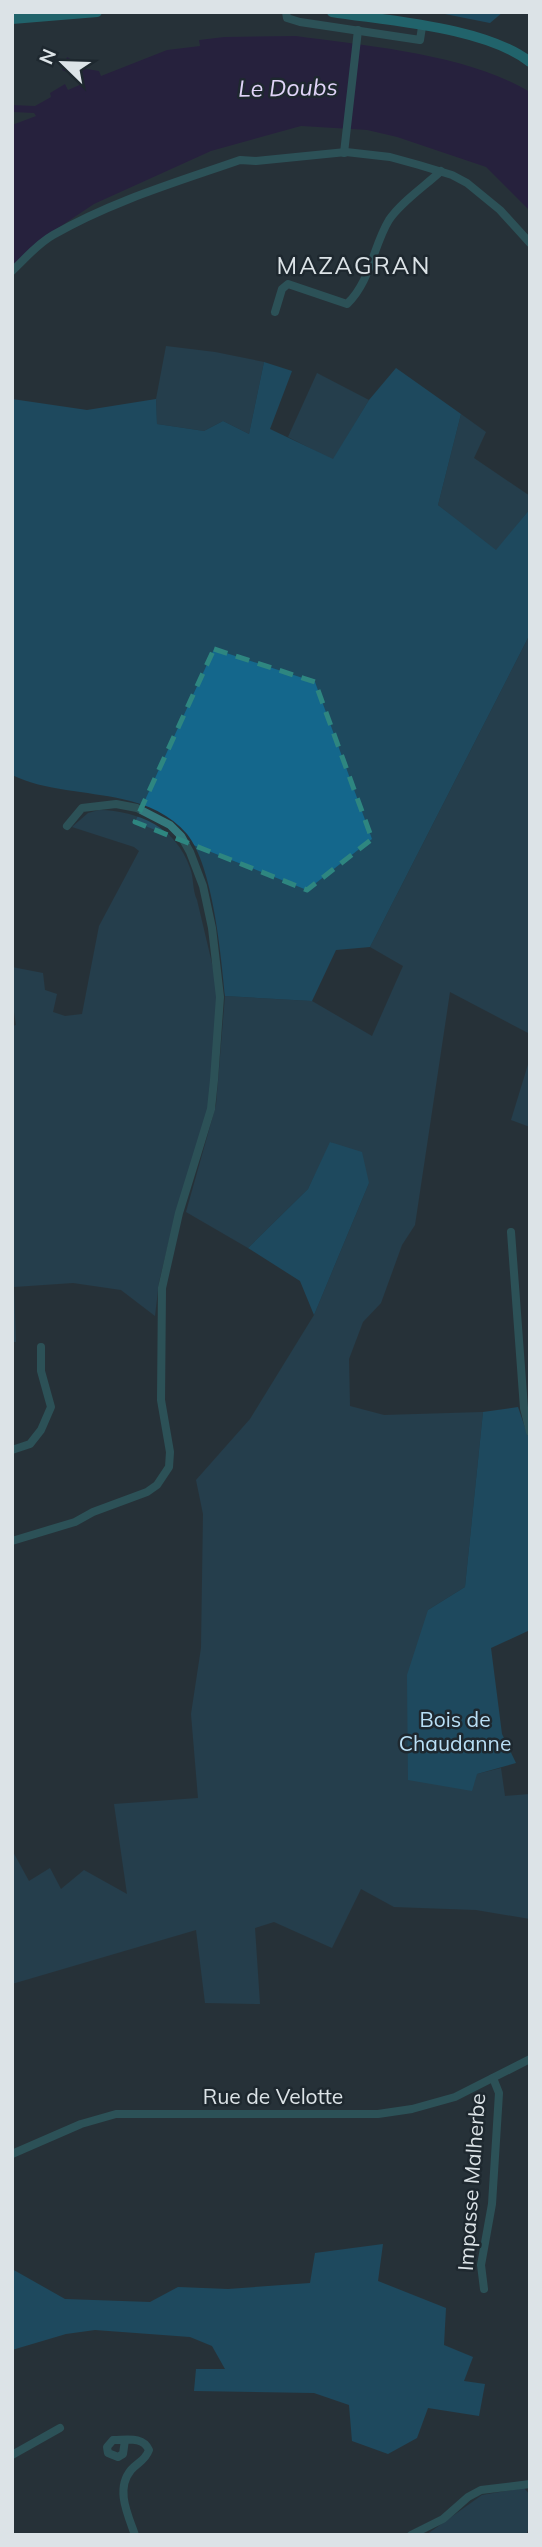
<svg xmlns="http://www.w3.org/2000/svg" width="542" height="2547" font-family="Mulish,sans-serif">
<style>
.green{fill:#244e64}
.forest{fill:#14678c}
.water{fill:#270e43}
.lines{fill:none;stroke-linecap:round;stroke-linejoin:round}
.street{stroke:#33797d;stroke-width:8}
.secondary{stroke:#1ca1a8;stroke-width:10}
.marked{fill:none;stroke:#2e8680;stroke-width:5;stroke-dasharray:14 9;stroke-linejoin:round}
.labels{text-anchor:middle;stroke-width:5;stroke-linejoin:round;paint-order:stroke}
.park-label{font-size:21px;fill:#b9dff5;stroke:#1e282f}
.street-label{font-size:21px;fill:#dce3e7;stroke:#1e282f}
.water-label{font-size:23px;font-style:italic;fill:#e0d4f8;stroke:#1e282f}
.quarter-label{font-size:24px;letter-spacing:2px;fill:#dce3e7;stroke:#1e282f}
</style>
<rect width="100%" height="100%" fill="#273239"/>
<g class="green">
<path d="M166,346L215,352L264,362L249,434L223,421L204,431L157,424L156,399Z"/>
<path d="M317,373L369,400L333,460L288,437Z"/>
<path d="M461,414L486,432L474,458L530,496V509L496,551L438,505Z"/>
<path d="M530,634V1034L450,992L415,1225L402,1245L381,1303L363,1322L349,1359L350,1406L384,1415L483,1412L465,1587L428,1610L477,1774L501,1768L505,1796L530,1794V1919L476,1910L394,1907L361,1889L332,1948L274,1922L255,1928L260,2004L205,2003L196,1930L12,1984V1850L29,1881L50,1868L61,1889L84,1870L127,1894L114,1804L198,1798L191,1714L201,1648L203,1514L196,1480L250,1419L314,1315L369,1183L331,1142L308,1189L248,1248L186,1212L216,1105L225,996L312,1001L372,1036L403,966L370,947Z"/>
<path d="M99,810C139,811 176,827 190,868C194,878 192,889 197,900L220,997L211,1109L177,1208L159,1282L155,1316L121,1290L73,1283L14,1287L16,1342H12V1026L16,1025L12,999V967L43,973L45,990L57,994L53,1012L65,1016L82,1014L99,926L139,851L134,847L72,827L88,813Z"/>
<path d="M530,1058V1127L511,1120Z"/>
<path d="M524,2488L530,2495V2524L526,2535H426L482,2495Z"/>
</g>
<g class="forest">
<path d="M435,12H503L490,23Z"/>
<path d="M264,362L292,371L270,429L333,459L369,400L396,368L461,414L438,505L496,550L530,509V634L370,947L336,950L312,1001L225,996C221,955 213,866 187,834C171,815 147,804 122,799C87,791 45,791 12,775V399L87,410L156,399L157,424L204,431L223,421L249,434Z"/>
<path d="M330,1142L362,1152L369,1183L314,1315L300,1281L248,1248L308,1189Z"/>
<path d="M518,1407L530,1442V1630L491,1648L502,1734L516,1763L477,1774L472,1791L408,1780L407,1675L428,1610L465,1587L483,1412Z"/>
<path d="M383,2244L378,2281L446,2308L444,2345L473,2357L464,2381L485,2384L479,2416L428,2408L417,2438L388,2454L352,2441L349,2405L314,2393L194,2391L196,2369H225L212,2346L190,2337L95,2330L66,2334L12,2350V2269L65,2299L150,2302L178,2287L228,2289L310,2283L315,2253Z"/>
</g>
<path class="water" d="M296,36C368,46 467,54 530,92V211L486,167L397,137L367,130L301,126L211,151L94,204L52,232L12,267V125L36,116L34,113L12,112V105L35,106L51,97L50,93L65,84L68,90L84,83L83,79L62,70L67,57L87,69L99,71L101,76L167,50L200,46L199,40L224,37Z"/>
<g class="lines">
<g class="street">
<path d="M286,12L287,18L300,22L420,40L422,27"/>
<path d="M344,153L358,30"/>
<path d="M12,271C26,258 37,244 53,235C112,201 177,182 240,160L256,161L346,152L390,157L419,165L452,175L467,183L500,210L530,243"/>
<path d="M275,312L282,289L288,284L347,304C371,281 373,246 389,220C401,202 425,186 441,171"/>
<path d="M511,1232L524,1408L530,1432"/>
<path d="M12,1450L30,1444L41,1430L51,1407L41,1371V1347"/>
<path d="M12,1541L75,1522L93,1512L147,1492L157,1485L169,1467L170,1452L161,1400L162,1288L179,1213L211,1109L214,1080L220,997L212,928L203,886L190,852L181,836L170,825L137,808L116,804L82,808L67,826"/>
<path d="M12,2154L81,2124L116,2114H378L412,2109L455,2097L530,2059"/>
<path d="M484,2289L481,2265L492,2204L499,2093L493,2078"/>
<path d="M125,2440L123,2454L118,2457L108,2453L107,2447L113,2440C127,2440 143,2436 149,2450C145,2461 138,2462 131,2470C115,2489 128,2515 135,2535"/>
<path d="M12,2455L60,2428"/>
<path d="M411,2535L443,2519L468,2497L481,2490L530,2484"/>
</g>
<g class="secondary">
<path d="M332,12C389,21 485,27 530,62"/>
<path d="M12,19L97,12"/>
</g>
</g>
<path d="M0 0H542V2547H0ZM214,649L315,682L372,839L307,890L135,822Z" fill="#273239" fill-opacity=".55" fill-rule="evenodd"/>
<path class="marked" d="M214,649L315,682L372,839L307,890L135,822Z"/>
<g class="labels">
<g class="park-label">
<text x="455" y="1727">Bois de<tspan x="455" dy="24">Chaudanne</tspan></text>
</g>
<g class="street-label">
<text x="273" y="2104">Rue de Velotte</text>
<text transform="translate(472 2182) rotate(-86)" y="7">Impasse Malherbe</text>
</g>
<g class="water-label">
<text transform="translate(288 88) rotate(-1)" y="8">Le Doubs</text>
</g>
<g class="quarter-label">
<text x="354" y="274">MAZAGRAN</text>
</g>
</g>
<rect width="542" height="2547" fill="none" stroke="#dce3e7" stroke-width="28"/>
<g transform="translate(63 63) rotate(293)" stroke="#1e282f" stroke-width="5" paint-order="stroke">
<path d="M0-5L12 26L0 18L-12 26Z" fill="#dce3e7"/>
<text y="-10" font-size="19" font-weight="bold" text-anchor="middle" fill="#dce3e7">N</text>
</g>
</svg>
